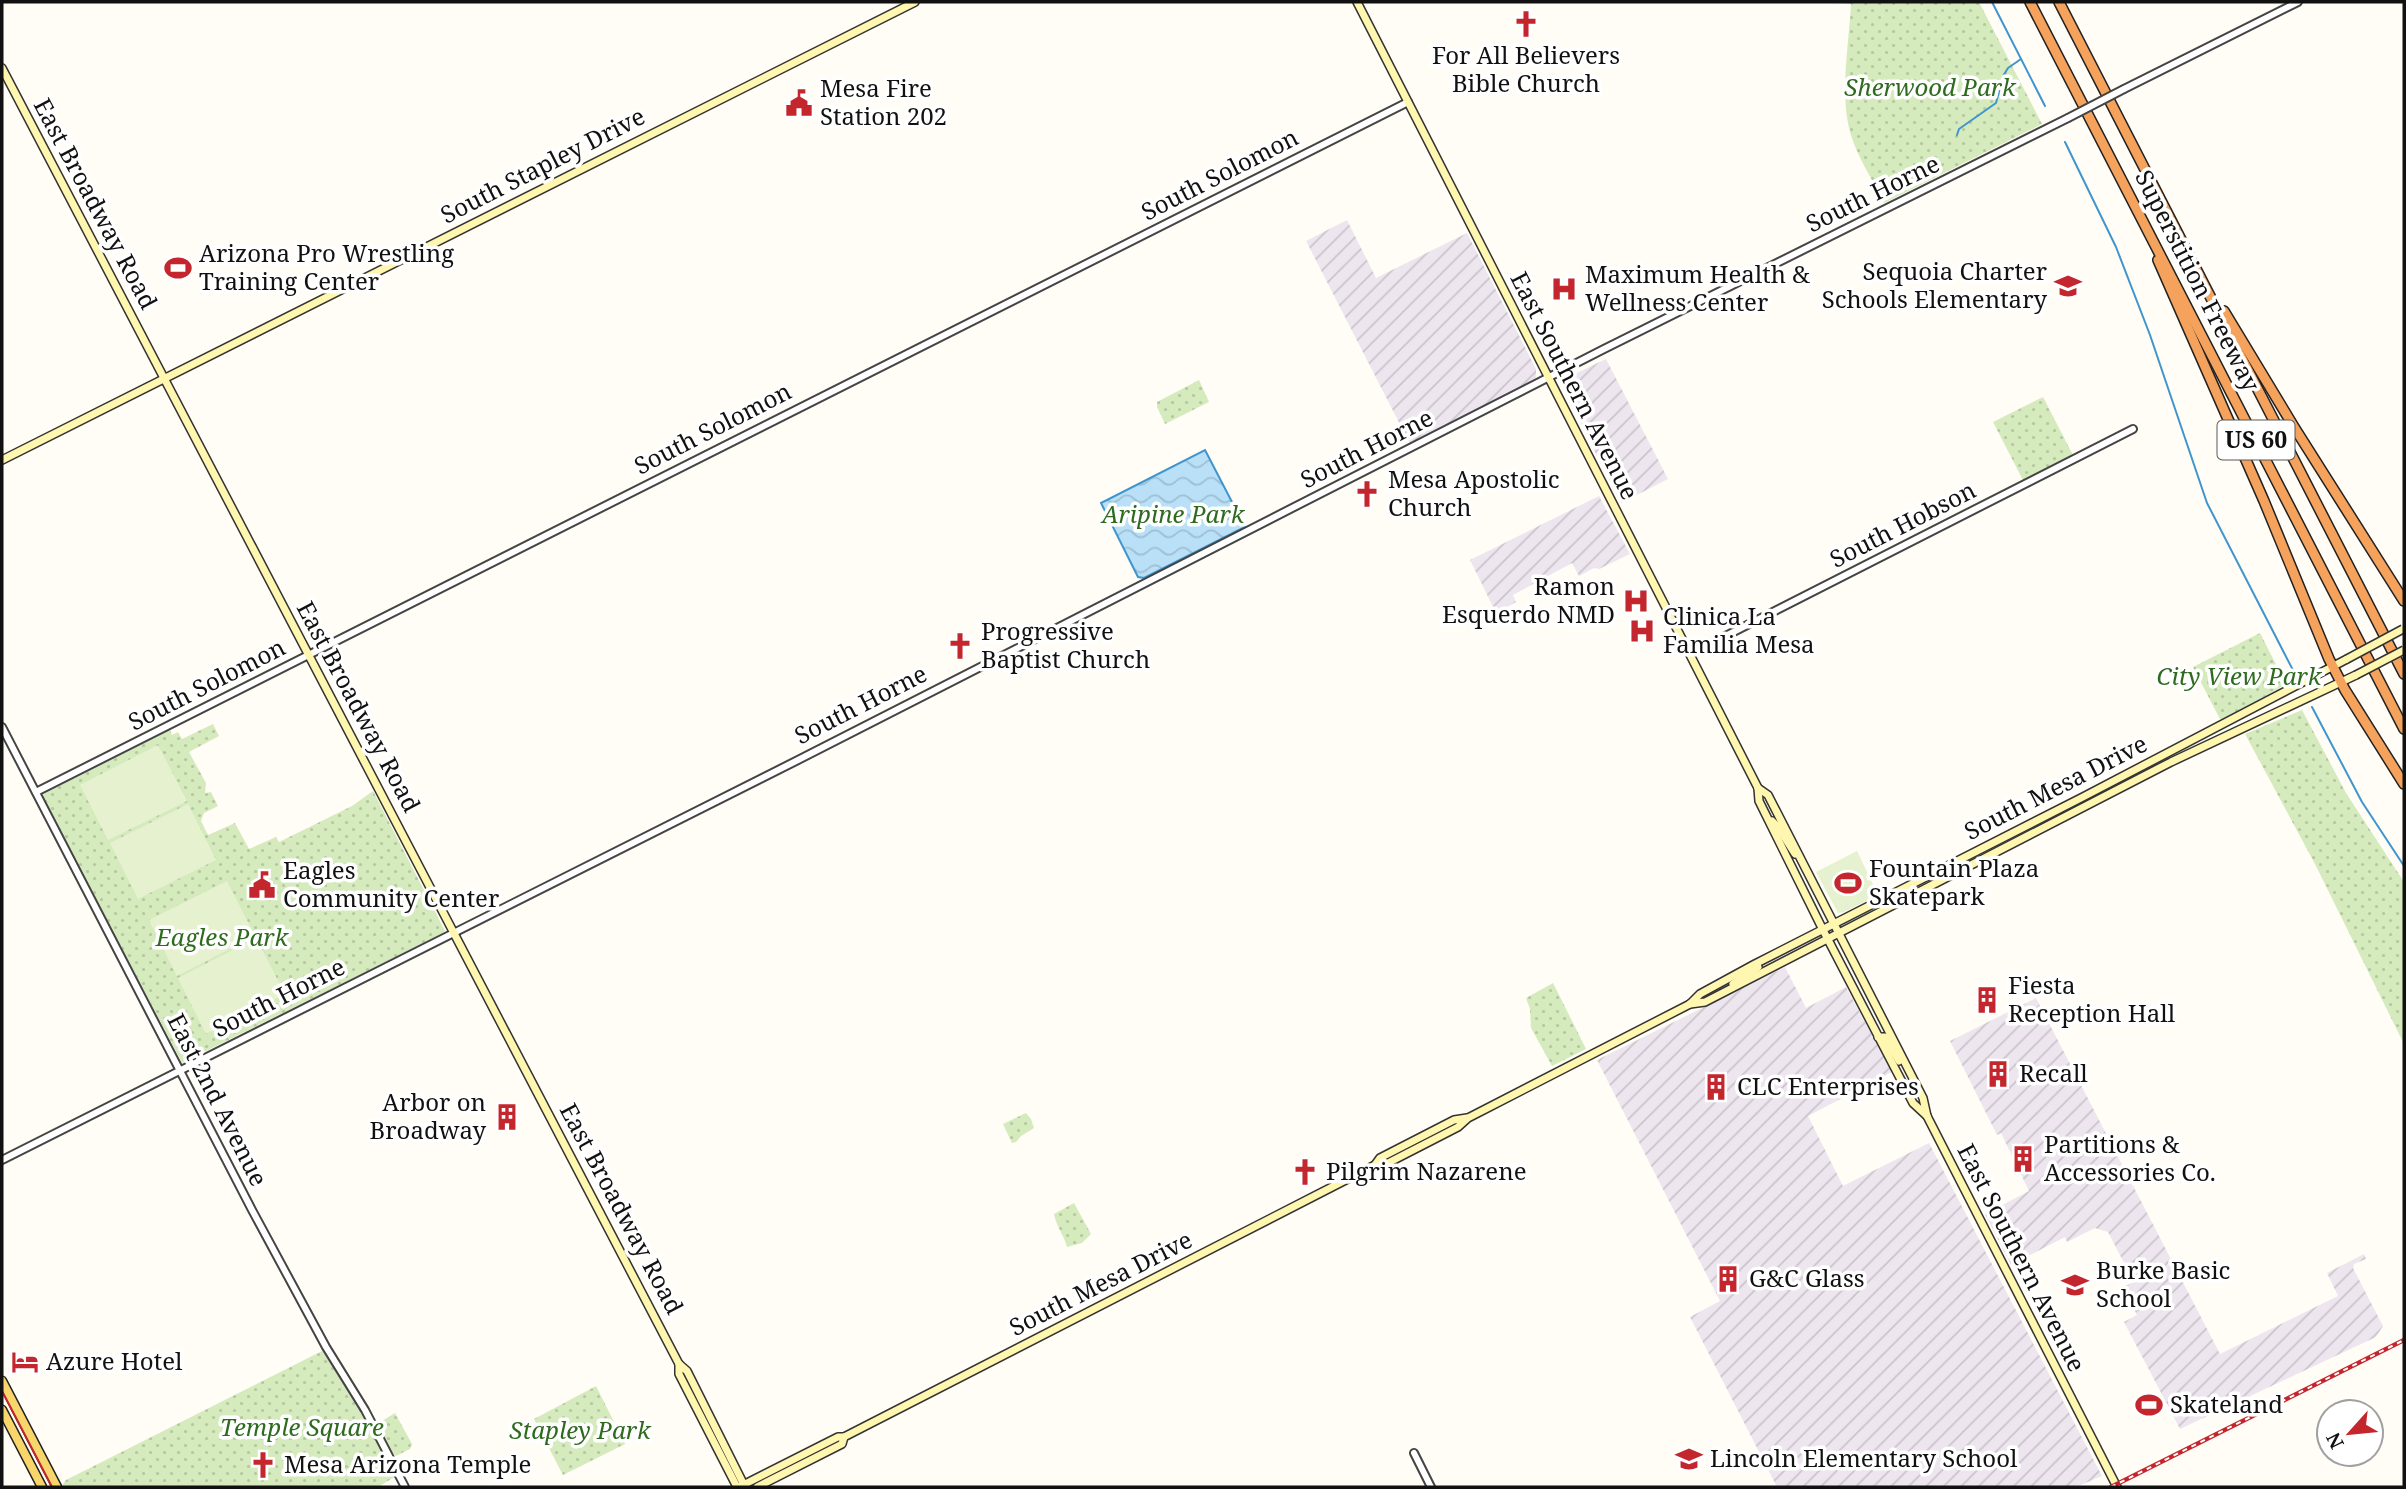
<svg xmlns="http://www.w3.org/2000/svg" width="2406" height="1489" font-family="'Noto Serif',serif">
<style>
.industrial{fill:url(#industrial-furrows)}
.grass{fill:url(#grass-dots)}
.pitch{fill:#e6f2cf}
.water{fill:url(#water-waves);stroke:#3f96cf;stroke-width:2}
.lines{fill:none;stroke-linecap:round;stroke-linejoin:round}
.stream{stroke:#3f96cf;stroke-width:2}
.tertiary-casing{stroke:#444;stroke-width:10}
.secondary-casing{stroke:#333;stroke-width:10}
.primary-casing{stroke:#222;stroke-width:11}
.motorway-casing{stroke:#222;stroke-width:12}
.tertiary{stroke:#fff;stroke-width:6}
.secondary{stroke:#fff6b0;stroke-width:7}
.primary{stroke:#f9d66b;stroke-width:8}
.motorway{stroke:#f5a25d;stroke-width:9}
.tram{stroke:#c4262e;stroke-width:2}
.rail-casing{stroke:#c4262e;stroke-width:4.5}
.rail{stroke:#fff;stroke-width:2;stroke-dasharray:5;stroke-linecap:butt}
.tertiary-bridge-casing{stroke:#444;stroke-width:10;stroke-linecap:butt}
.secondary-bridge-casing{stroke:#333;stroke-width:10;stroke-linecap:butt}
.tertiary-bridge{stroke:#fff;stroke-width:6}
.secondary-bridge{stroke:#fff6b0;stroke-width:7}
.labels{text-anchor:middle;stroke-width:7;stroke-linejoin:round;paint-order:stroke}
.shield{fill:#fff;stroke:#585858;stroke-width:2}
.shield-label{font-size:23px;font-weight:bold;fill:#111}
.poi-label{font-size:24px;fill:#111;stroke:#fff;text-anchor:start}
.park-label{font-size:24px;font-style:italic;fill:#2f6b1f;stroke:#fff}
.street-label{font-size:24px;fill:#111;stroke:#fff}
</style>
<defs>
<pattern id="industrial-furrows" width="10" height="10" patternUnits="userSpaceOnUse" patternTransform="scale(1.75)"><rect width="10" height="10" fill="#eee6ef"/><path d="M-1 1l2-2M0 10L10 0M9 11l2-2" fill="none" stroke="#cbc4cc"/></pattern>
<pattern id="grass-dots" width="8" height="8" patternUnits="userSpaceOnUse" patternTransform="scale(1.75)"><rect width="8" height="8" fill="#d5ebbd"/><path d="M2 2h.1M6 6h.1" fill="none" stroke="#b6c8a1" stroke-width="1.8" stroke-linecap="round"/></pattern>
<pattern id="water-waves" width="16" height="10" patternUnits="userSpaceOnUse" patternTransform="scale(1.75)"><rect width="16" height="10" fill="#b9e0f7"/><path d="M0 5q4-4 8 0t8 0" fill="none" stroke="#9ebfd3"/></pattern>
</defs>
<rect width="100%" height="100%" fill="#fffdf5"/>
<g class="industrial">
<path d="M1347,220L1376,278L1467,233L1536,369V379L1410,444L1306,241Z"/>
<path d="M1606,359L1668,479L1621,503L1563,389L1564,379Z"/>
<path d="M1599,496L1630,554L1599,569L1594,568L1579,576L1572,563L1513,595L1516,602L1496,613L1470,560Z"/>
<path d="M1785,967L1806,1008L1846,987L1892,1072L1808,1116L1843,1186L1929,1143L2102,1476L2076,1487H1777L1690,1317L1720,1301L1597,1060Z"/>
<path d="M2036,998L2220,1354L2338,1296L2327,1273L2364,1254L2366,1259L2354,1264L2353,1268L2383,1326L2376,1337L2180,1429L2124,1322L2137,1315L2123,1287L2134,1282L2108,1232L2095,1228L2067,1242L2065,1237L2011,1265L1985,1214L2029,1191L2001,1133L1997,1135L1950,1041Z"/>
</g>
<g class="grass">
<path d="M1823,2H1979L2042,124L1884,203C1872,178 1853,151 1848,123C1841,87 1849,41 1851,4Z"/>
<path d="M1199,380L1209,402L1165,424L1157,407V402Z"/>
<path d="M2043,397L2075,459L2025,484L1993,422Z"/>
<path d="M2260,633L2286,684L2224,720L2220,719L2193,667Z"/>
<path d="M2302,710L2346,793L2404,882V1044L2315,864L2245,734Z"/>
<path d="M213,724L219,736L189,752L206,783L205,793L211,792L218,806L204,813L201,821L208,835L235,823L249,849L276,837L279,842L352,806L373,791L445,931L442,934L182,1063L42,796L45,793L170,730L172,735L178,732L182,739Z"/>
<path d="M1553,983L1586,1049L1552,1066L1531,1028L1530,1009L1526,998Z"/>
<path d="M1026,1113L1031,1119L1034,1128L1021,1136L1016,1142L1012,1143L1003,1124Z"/>
<path d="M1074,1203L1091,1234L1082,1243L1067,1247C1064,1235 1056,1226 1054,1214Z"/>
<path d="M322,1351L327,1353L352,1392L396,1476L378,1487H61L66,1480Z"/>
<path d="M596,1386L625,1444L563,1475L534,1419Z"/>
<path d="M395,1413L412,1444L410,1449L396,1456L390,1450L377,1424Z"/>
</g>
<g class="pitch">
<path d="M158,745L187,801L108,840L80,785Z"/>
<path d="M188,804L216,860L138,899L110,843Z"/>
<path d="M1857,851L1878,895L1844,912L1838,913L1816,872Z"/>
<path d="M227,881L255,936L177,976L149,920Z"/>
<path d="M256,938L285,994L206,1034L178,978Z"/>
</g>
<path class="water" d="M1205,450L1245,527L1144,578L1138,577L1101,503Z"/>
<g class="lines">
<g class="stream">
<path d="M1992,2L2045,106"/>
<path d="M1957,135L1959,129L1996,103L2003,76L2008,68L2021,59"/>
<path d="M2065,142L2116,247L2150,335L2207,503L2296,676"/>
<path d="M2312,707L2362,802L2404,866"/>
</g>
<defs>
<g id="tertiary">
<path d="M2124,89L2298,2"/>
<path d="M1690,654L2133,429"/>
<path d="M2,727L252,1210L326,1347L365,1410L405,1487"/>
<path d="M36,792L1408,102"/>
<path d="M2,1160L798,760L1604,349L2068,118"/>
<path d="M1414,1453L1431,1487"/>
</g>
<g id="secondary">
<path d="M1357,2L1758,788L1759,801L1823,930L1913,1103L1927,1116"/>
<path d="M2,68L679,1364L687,1371L745,1487"/>
<path d="M2,460L915,2"/>
<path d="M1758,788L1768,795L1923,1098L1927,1116L2117,1487"/>
<path d="M1772,821L1778,827L1795,854"/>
<path d="M1733,984L1758,967"/>
<path d="M1690,1004L1705,1002L2171,762L2356,675"/>
<path d="M1878,1037H1885L1899,1061"/>
<path d="M1375,1165L1380,1158L1454,1120L1467,1118"/>
<path d="M679,1364V1374L737,1487"/>
<path d="M741,1486L838,1437H844"/>
<path d="M757,1487L842,1444L844,1437L1375,1165H1384L1458,1127L1468,1118L1690,1004L1700,994L1755,964L2083,797L2347,659"/>
</g>
<g id="primary">
<path d="M2,1381L57,1487"/>
<path d="M2,1410L42,1487"/>
</g>
<g id="motorway">
<path d="M2030,2L2404,729"/>
<path d="M2059,2L2404,674"/>
<path d="M2158,260L2264,501L2329,659L2345,690L2404,784"/>
<path d="M2224,311L2294,427L2404,601"/>
</g>
</defs>
<use href="#tertiary" class="tertiary-casing"/>
<use href="#secondary" class="secondary-casing"/>
<use href="#primary" class="primary-casing"/>
<use href="#motorway" class="motorway-casing"/>
<use href="#tertiary" class="tertiary"/>
<use href="#secondary" class="secondary"/>
<use href="#primary" class="primary"/>
<use href="#motorway" class="motorway"/>
<path class="tram" d="M2,1391L52,1487"/>
<defs>
<path id="rail" d="M2111,1487L2404,1340"/>
</defs>
<use href="#rail" class="rail-casing"/>
<use href="#rail" class="rail"/>
<defs>
<path id="tertiary-bridge" d="M2068,118L2124,89"/>
<g id="secondary-bridge">
<path d="M2347,659L2403,629"/>
<path d="M2356,675L2404,650"/>
</g>
</defs>
<use href="#tertiary-bridge" class="tertiary-bridge-casing"/>
<use href="#secondary-bridge" class="secondary-bridge-casing"/>
<use href="#tertiary-bridge" class="tertiary-bridge"/>
<use href="#secondary-bridge" class="secondary-bridge"/>
</g>
<defs>
<symbol id="church-bare" viewBox="-9 -9 18 18"><path d="M-1.2-6h2.4v3.5h3.3v2.4h-3.3V6h-2.4V-.1h-3.3v-2.4h3.3Z" fill="#c4262e" stroke="#fff" stroke-width="2.5" paint-order="stroke"/></symbol>
<symbol id="civic-bare" viewBox="-9 -9 18 18"><path d="M-.6-6.5H3V-4.5H.6V-3L4-1V1h2V6H-6V1h2V-1L-.6-3ZM-1.2 2.5V6h2.4V2.5Z" fill="#c4262e" stroke="#fff" stroke-width="2.5" paint-order="stroke"/></symbol>
<symbol id="stadium-bare" viewBox="-9 -9 18 18"><path d="M0-5a6.5 5 0 1 0 0 10a6.5 5 0 1 0 0-10ZM-3.5-1.8h7v3.6h-7Z" fill="#c4262e" stroke="#fff" stroke-width="2.5" paint-order="stroke"/></symbol>
<symbol id="school-bare" viewBox="-9 -9 18 18"><path d="M0-5L7-2L0 1L-7-2ZM-4 1L0 2.5L4 1V4Q0 6-4 4Z" fill="#c4262e" stroke="#fff" stroke-width="2.5" paint-order="stroke"/></symbol>
<symbol id="hospital-bare" viewBox="-9 -9 18 18"><path d="M-5-5h3v3.5h4V-5h3V5h-3V1.5h-4V5h-3Z" fill="#c4262e" stroke="#fff" stroke-width="2.5" paint-order="stroke"/></symbol>
<symbol id="building-bare" viewBox="-9 -9 18 18"><path d="M-4-6H4V6H1V3H-1V6H-4ZM-2.5-4.3h1.7v1.8h-1.7ZM.8-4.3h1.7v1.8H.8ZM-2.5-1h1.7V.8h-1.7ZM.8-1h1.7V.8H.8Z" fill="#c4262e" stroke="#fff" stroke-width="2.5" paint-order="stroke"/></symbol>
<symbol id="hotel-bare" viewBox="-9 -9 18 18"><path d="M-6-4.5h1.5V1H6V5H4.5V3h-9V5H-6ZM-4 0a1.8 1.8 0 1 1 3.6 0ZM.5 0V-2.5h3Q6-2.5 6 0Z" fill="#c4262e" stroke="#fff" stroke-width="2.5" paint-order="stroke"/></symbol>
</defs>
<g fill-rule="evenodd">
<use href="#church-bare" x="1507" y="5" width="38" height="38"/>
<use href="#civic-bare" x="780" y="84" width="38" height="38"/>
<use href="#stadium-bare" x="159" y="249" width="38" height="38"/>
<use href="#school-bare" x="2049" y="267" width="38" height="38"/>
<use href="#hospital-bare" x="1545" y="270" width="38" height="38"/>
<use href="#church-bare" x="1348" y="475" width="38" height="38"/>
<use href="#hospital-bare" x="1617" y="582" width="38" height="38"/>
<use href="#hospital-bare" x="1623" y="612" width="38" height="38"/>
<use href="#church-bare" x="941" y="627" width="38" height="38"/>
<use href="#stadium-bare" x="1829" y="864" width="38" height="38"/>
<use href="#civic-bare" x="243" y="866" width="38" height="38"/>
<use href="#building-bare" x="1968" y="981" width="38" height="38"/>
<use href="#building-bare" x="1979" y="1055" width="38" height="38"/>
<use href="#building-bare" x="1697" y="1068" width="38" height="38"/>
<use href="#building-bare" x="488" y="1098" width="38" height="38"/>
<use href="#building-bare" x="2004" y="1140" width="38" height="38"/>
<use href="#church-bare" x="1286" y="1153" width="38" height="38"/>
<use href="#building-bare" x="1709" y="1260" width="38" height="38"/>
<use href="#school-bare" x="2056" y="1266" width="38" height="38"/>
<use href="#hotel-bare" x="6" y="1343" width="38" height="38"/>
<use href="#stadium-bare" x="2130" y="1386" width="38" height="38"/>
<use href="#school-bare" x="1670" y="1440" width="38" height="38"/>
<use href="#church-bare" x="244" y="1446" width="38" height="38"/>
</g>
<g class="labels">
<rect class="shield" x="2217.5" y="420.5" width="77" height="39" rx="5"/>
<g class="shield-label">
<text x="2256" y="448">US 60</text>
</g>
<g class="poi-label">
<text x="1526" y="64" text-anchor="middle">For All Believers<tspan x="1526" dy="28">Bible Church</tspan></text>
<text x="820" y="97">Mesa Fire<tspan x="820" dy="28">Station 202</tspan></text>
<text x="199" y="262">Arizona Pro Wrestling<tspan x="199" dy="28">Training Center</tspan></text>
<text x="2047" y="280" text-anchor="end">Sequoia Charter<tspan x="2047" dy="28">Schools Elementary</tspan></text>
<text x="1585" y="283">Maximum Health &amp;<tspan x="1585" dy="28">Wellness Center</tspan></text>
<text x="1388" y="488">Mesa Apostolic<tspan x="1388" dy="28">Church</tspan></text>
<text x="1615" y="595" text-anchor="end">Ramon<tspan x="1615" dy="28">Esquerdo NMD</tspan></text>
<text x="1663" y="625">Clinica La<tspan x="1663" dy="28">Familia Mesa</tspan></text>
<text x="981" y="640">Progressive<tspan x="981" dy="28">Baptist Church</tspan></text>
<text x="1869" y="877">Fountain Plaza<tspan x="1869" dy="28">Skatepark</tspan></text>
<text x="283" y="879">Eagles<tspan x="283" dy="28">Community Center</tspan></text>
<text x="2008" y="994">Fiesta<tspan x="2008" dy="28">Reception Hall</tspan></text>
<text x="2019" y="1082">Recall</text>
<text x="1737" y="1095">CLC Enterprises</text>
<text x="486" y="1111" text-anchor="end">Arbor on<tspan x="486" dy="28">Broadway</tspan></text>
<text x="2044" y="1153">Partitions &amp;<tspan x="2044" dy="28">Accessories Co.</tspan></text>
<text x="1326" y="1180">Pilgrim Nazarene</text>
<text x="2096" y="1279">Burke Basic<tspan x="2096" dy="28">School</tspan></text>
<text x="1749" y="1287">G&amp;C Glass</text>
<text x="46" y="1370">Azure Hotel</text>
<text x="2170" y="1413">Skateland</text>
<text x="1710" y="1467">Lincoln Elementary School</text>
<text x="284" y="1473">Mesa Arizona Temple</text>
</g>
<g class="park-label">
<text x="1930" y="96">Sherwood Park</text>
<text x="1173" y="523">Aripine Park</text>
<text x="2239" y="685">City View Park</text>
<text x="222" y="946">Eagles Park</text>
<text x="302" y="1436">Temple Square</text>
<text x="580" y="1439">Stapley Park</text>
</g>
<g class="street-label">
<text transform="translate(543 166) rotate(-27)" y="8">South Stapley Drive</text>
<text transform="translate(1220 175) rotate(-27)" y="8">South Solomon</text>
<text transform="translate(1873 194) rotate(-26)" y="8">South Horne</text>
<text transform="translate(95 204) rotate(62)" y="8">East Broadway Road</text>
<text transform="translate(2197 281) rotate(63)" y="8">Superstition Freeway</text>
<text transform="translate(1574 386) rotate(63)" y="8">East Southern Avenue</text>
<text transform="translate(713 429) rotate(-27)" y="8">South Solomon</text>
<text transform="translate(1367 449) rotate(-27)" y="8">South Horne</text>
<text transform="translate(1903 525) rotate(-27)" y="8">South Hobson</text>
<text transform="translate(207 685) rotate(-27)" y="8">South Solomon</text>
<text transform="translate(861 705) rotate(-27)" y="8">South Horne</text>
<text transform="translate(358 707) rotate(62)" y="8">East Broadway Road</text>
<text transform="translate(2056 788) rotate(-27)" y="8">South Mesa Drive</text>
<text transform="translate(279 998) rotate(-27)" y="8">South Horne</text>
<text transform="translate(217 1100) rotate(63)" y="8">East 2nd Avenue</text>
<text transform="translate(621 1209) rotate(62)" y="8">East Broadway Road</text>
<text transform="translate(2021 1258) rotate(63)" y="8">East Southern Avenue</text>
<text transform="translate(1101 1284) rotate(-27)" y="8">South Mesa Drive</text>
</g>
</g>
<rect width="2406" height="1489" fill="none" stroke="#111111" stroke-width="7"/>
<g transform="translate(2350 1433) rotate(243)"><circle r="33" fill="#ffffff" stroke="#a0a0a0" stroke-width="2"/>
<path d="M0-5L12 26L0 18L-12 26Z" fill="#c4262e"/>
<text y="-10" font-size="19" font-weight="bold" text-anchor="middle" fill="#111111">N</text>
</g>
</svg>
